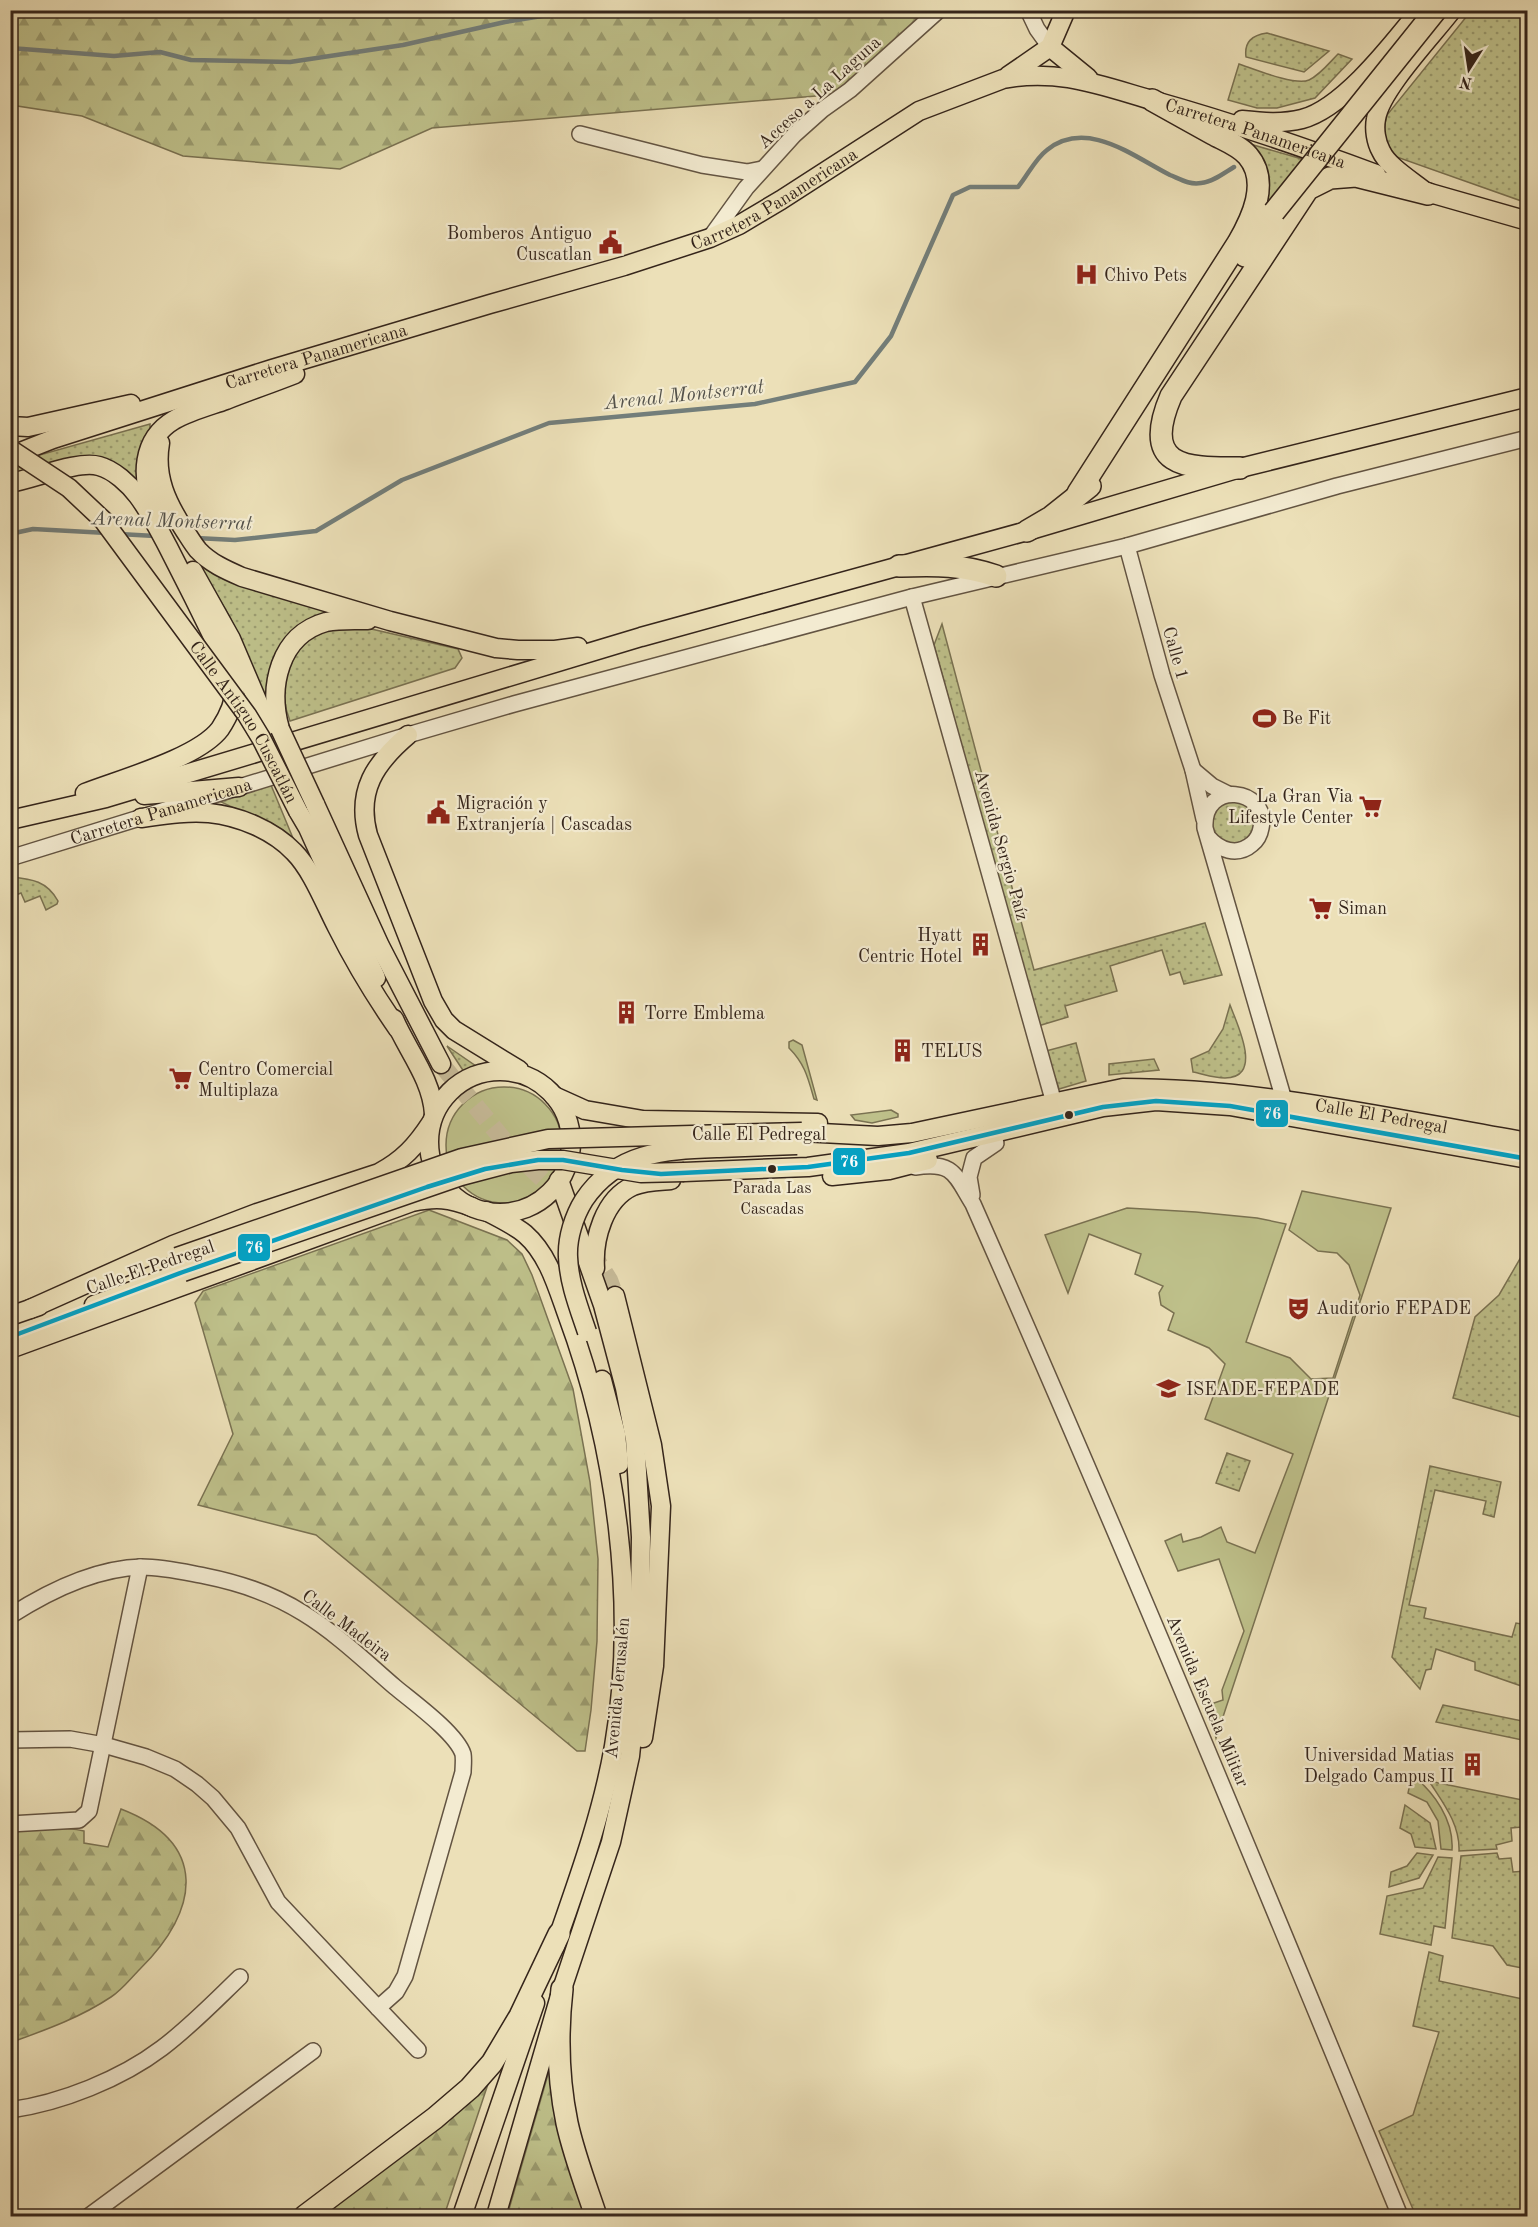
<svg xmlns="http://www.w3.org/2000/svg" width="1538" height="2227" font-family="'Old Standard TT',serif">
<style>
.grass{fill:url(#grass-dots);stroke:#7a7252;stroke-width:1.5}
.forest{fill:url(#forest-firs);stroke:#7a7252;stroke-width:1.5}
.garden{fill:#bec08a;stroke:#7a7252;stroke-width:1.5}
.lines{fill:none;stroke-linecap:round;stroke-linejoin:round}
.stream{stroke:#737e7a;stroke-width:4.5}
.major-tunnel{stroke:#c7bb99;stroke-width:18;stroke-dasharray:18 9;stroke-linecap:butt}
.minor-casing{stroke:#635442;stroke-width:18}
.major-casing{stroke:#35251b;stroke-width:21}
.highway-casing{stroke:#35251b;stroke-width:24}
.minor{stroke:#f3ebd1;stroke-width:15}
.major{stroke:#ece0b8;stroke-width:18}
.highway{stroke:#ece0b8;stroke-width:21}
.major-bridge-casing{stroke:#35251b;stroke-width:21;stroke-linecap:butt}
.highway-bridge-casing{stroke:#35251b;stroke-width:24;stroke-linecap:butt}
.major-bridge{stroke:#ece0b8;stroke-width:18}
.highway-bridge{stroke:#ece0b8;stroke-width:21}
.bus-1-casing{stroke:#f3ebd1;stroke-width:9}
.bus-1{stroke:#03a2c5;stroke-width:4.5}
.bus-dot{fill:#35251b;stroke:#f3ebd1;stroke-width:2}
.labels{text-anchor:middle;stroke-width:4.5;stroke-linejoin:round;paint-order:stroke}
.bus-label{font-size:16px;fill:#35251b;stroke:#f3ebd1}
.street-label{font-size:18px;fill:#35251b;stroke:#f3ebd1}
.poi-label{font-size:18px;fill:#35251b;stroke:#f3ebd1;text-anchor:start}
.water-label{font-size:20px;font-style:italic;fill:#54524b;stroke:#f3ebd1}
.line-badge{stroke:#f3ebd1;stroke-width:2}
.badge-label{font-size:16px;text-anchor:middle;font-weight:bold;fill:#fff}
</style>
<defs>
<pattern id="grass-dots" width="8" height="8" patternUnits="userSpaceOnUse" patternTransform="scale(1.5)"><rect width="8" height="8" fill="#bec08a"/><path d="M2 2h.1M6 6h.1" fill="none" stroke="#9b9c70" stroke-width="1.8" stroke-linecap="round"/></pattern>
<pattern id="forest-firs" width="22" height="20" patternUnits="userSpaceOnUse" patternTransform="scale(1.5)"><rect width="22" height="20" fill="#bec08a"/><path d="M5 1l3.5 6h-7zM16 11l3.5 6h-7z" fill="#9b9c70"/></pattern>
</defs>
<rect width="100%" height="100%" fill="#ece0b8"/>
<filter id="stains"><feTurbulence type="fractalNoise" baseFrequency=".00333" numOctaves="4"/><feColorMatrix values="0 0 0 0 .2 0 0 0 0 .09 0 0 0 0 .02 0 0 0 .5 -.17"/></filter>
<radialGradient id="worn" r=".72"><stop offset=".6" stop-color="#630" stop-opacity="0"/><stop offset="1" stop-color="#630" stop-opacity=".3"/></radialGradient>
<g class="grass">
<path d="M1471,11H1527V203L1391,155C1385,140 1382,131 1387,115Z"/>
<path d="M1267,33L1329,51L1304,72L1246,57C1244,42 1252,35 1267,33Z"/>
<path d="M1338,54L1352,59L1315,98L1277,108H1257L1228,100L1239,64C1254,69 1295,86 1309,80C1320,75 1330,62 1338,54Z"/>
<path d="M1250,144L1302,159L1258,221Z"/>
<path d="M150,424V429C137,449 138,465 142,487L124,475L26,471L11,474V463Z"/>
<path d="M200,566C241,591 291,598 337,610L300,631L270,710L230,617Z"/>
<path d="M942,624L1034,970L1205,923L1222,975L1184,984L1180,972L1170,975L1162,950L1110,966L1117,991L1065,1006L1068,1017L1038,1026L934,645Z"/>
<path d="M354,625L458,649L462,658L455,668L290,721C279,694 283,655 309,635C316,630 343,627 354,625Z"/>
<path d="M271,785L295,843L262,821L219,801Z"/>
<circle cx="1233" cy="822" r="21"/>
<path d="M11,877C32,879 47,881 58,901L57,904L46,910L40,896L25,902L21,893L11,897Z"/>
<path d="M1230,1005C1237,1024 1264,1078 1225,1078C1214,1078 1203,1074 1193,1072L1191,1059L1209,1051L1223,1029Z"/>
<path d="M1076,1043L1086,1081L1059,1089L1046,1051Z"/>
<path d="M447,1046L486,1073L470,1081Z"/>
<path d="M1154,1059L1159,1070L1109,1075V1064Z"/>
<path d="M1521,1257H1528V1416L1520,1417L1453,1398L1475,1317L1499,1295Z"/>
<path d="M1227,1453L1250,1461L1239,1491L1216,1483Z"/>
<path d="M1430,1466L1501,1482L1494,1517L1483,1514L1486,1501L1435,1490L1409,1605L1426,1608L1424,1618L1512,1637L1516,1623L1527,1625V1688L1475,1670V1662L1436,1649L1431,1669L1426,1670L1420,1689L1392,1657Z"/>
<path d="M1443,1705L1527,1722V1741L1436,1722Z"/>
<path d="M1429,1781L1527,1801V1841H1525L1522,1827L1511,1828L1512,1841L1496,1845L1497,1849L1459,1851C1460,1824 1443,1803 1429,1781Z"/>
<path d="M1405,1805L1430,1823L1436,1849L1415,1847L1411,1834L1400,1828Z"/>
<path d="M1417,1853L1433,1855L1419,1878L1389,1887L1391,1872L1407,1866Z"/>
<path d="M1497,1853L1499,1859L1511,1858L1513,1872L1526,1871L1525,1858H1527V1969L1507,1965L1493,1946L1452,1938L1461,1856Z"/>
<path d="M1438,1857L1452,1858L1445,1928L1434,1926L1431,1945L1380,1934L1387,1896L1423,1888Z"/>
<path d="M1429,1952L1443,1956L1439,1981L1527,2000V2216H1416L1379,2131L1413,2115L1439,2032L1413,2026Z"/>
</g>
<g class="forest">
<path d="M10,11H930L840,94L432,128L340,169L183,156L82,116L11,105Z"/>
<path d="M429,1210L507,1240L522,1254L532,1275L573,1389L590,1482L598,1559L597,1641L591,1710L585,1751H577L316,1535L198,1505L233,1434L195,1303L203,1291Z"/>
<path d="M121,1809C209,1843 200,1910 140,1969C131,1978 122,1990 111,1997C81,2017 48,2029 15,2041L10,2038V1831C34,1828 60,1826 84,1831V1843L108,1847Z"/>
<path d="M549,2071C555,2124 567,2167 585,2216H507Z"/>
<path d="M489,2081L444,2216H316Z"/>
</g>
<g class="garden">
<path d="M793,1040L802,1045L817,1100L814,1099C808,1078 805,1064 789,1048V1042Z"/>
<circle cx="504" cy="1145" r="58"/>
<path d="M891,1110L898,1114V1117L872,1123L855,1120L851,1115Z"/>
<path d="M1302,1191L1391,1208L1216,1738L1208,1705L1223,1700L1222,1690L1244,1631L1219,1559L1178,1571L1165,1541L1181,1534L1183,1542L1201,1537L1221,1527L1227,1542L1255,1553L1293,1454L1205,1419L1225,1364L1209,1348L1168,1330L1174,1313L1161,1305L1159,1293L1163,1286L1135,1274L1141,1254L1089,1234L1068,1293L1045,1235L1127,1208L1196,1212L1257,1218L1286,1224L1246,1342L1290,1358L1311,1379L1333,1378L1360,1295L1349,1265L1337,1253L1318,1251L1289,1230Z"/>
<path d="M1412,1775C1434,1792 1454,1820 1452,1850L1441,1849L1438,1821L1427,1802L1408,1793Z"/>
</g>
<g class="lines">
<g class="stream">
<path d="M684,10L759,12"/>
<path d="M10,48L114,56L160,52L191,60L290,62L403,45L505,22L579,10"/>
<path d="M10,534L33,529L107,533"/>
<path d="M119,534L155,536"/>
<path d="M196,538L235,540L316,531L402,480L549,423L755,404L855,382L891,336L953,195L970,187H1018C1028,175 1035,159 1047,150C1087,118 1134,157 1170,175C1180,179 1189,185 1201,183C1213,182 1224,173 1234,167"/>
</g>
<g class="major-tunnel">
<path d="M441,1064L511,1149L562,1197L567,1207"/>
<path d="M590,1250L609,1280L615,1296"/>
</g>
<defs>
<g id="minor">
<path d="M1028,10L1037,29L1050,47"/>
<path d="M580,134L702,165L747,172L762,169"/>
<path d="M710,238L746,188L794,135L822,110L850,90L939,10"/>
<path d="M1127,546L1162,675L1193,770L1204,819"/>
<path d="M912,597L1054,1103"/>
<path d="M1193,770L1212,786L1228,794"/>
<path d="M1208,837C1219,850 1237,857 1252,844C1257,840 1260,834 1261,828C1270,788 1202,779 1205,828L1284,1100"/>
<path id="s1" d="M10,858L408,735L514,704L912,597L1127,546L1337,486L1528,438"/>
<path d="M915,1167C954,1161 955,1175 973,1204C1121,1539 1261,1877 1400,2216"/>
<path d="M972,1195L969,1177L974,1158L996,1143"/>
<path d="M10,1616C49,1591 96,1568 142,1567C164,1567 184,1572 205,1576C240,1583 273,1594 303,1613C336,1633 366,1662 395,1687C413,1702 456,1733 463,1754C464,1760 463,1767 463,1772L405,1976L396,1992L378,2008L278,1902L238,1828L213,1798L197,1784L175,1769L146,1757L104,1745L70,1739L10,1740"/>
<path d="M10,1824L79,1820L89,1811L140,1567"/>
<path d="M378,2008L418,2050"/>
<path d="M10,2110C61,2103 121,2079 162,2048C190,2027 215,2001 240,1977"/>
<path d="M89,2216L313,2051"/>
</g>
<g id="major">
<path d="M1050,47L1088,78"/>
<path d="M1008,76L1050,47L1066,10"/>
<path d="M1242,120C1261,122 1282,124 1302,119C1344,108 1393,43 1420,10"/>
<path d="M1416,189L1528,221"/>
<path d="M1428,194C1414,182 1388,167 1381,151C1376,142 1374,129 1376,119C1380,90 1433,35 1452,10"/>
<path d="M10,426L28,427L131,404"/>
<path d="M160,443C154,477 167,503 185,531C189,537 193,544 198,550C210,563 226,570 242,577L390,621L496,648L518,650H555L578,647"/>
<path id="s2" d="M10,456L53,439L272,369L490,304L624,266L710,238L739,225L781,200L919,111L1003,79C1059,68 1102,86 1155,101C1230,122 1303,147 1376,174"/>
<path d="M10,483C34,479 78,460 99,466C114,470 129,484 138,496C150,512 159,530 168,547C185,580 201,612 217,645C222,657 234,673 235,687C235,701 228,717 220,729C198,758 121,779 85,793"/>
<path d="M156,509C139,478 142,439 174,420C190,411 209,406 226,400C249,391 272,383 295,374"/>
<path d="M193,571L231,639L271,733"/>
<path d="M280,729C268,687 279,635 326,622C340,619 354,620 368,620"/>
<path d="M408,735C375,763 356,791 368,835L433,1001L444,1020L454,1030L519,1070"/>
<path d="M144,795L239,787"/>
<path d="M315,804L380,946L441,1064"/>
<path d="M298,811L308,828L376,978"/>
<path d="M141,818C163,815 186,811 209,813C239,816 273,830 294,852C312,870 325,904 337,927C355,963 375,996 398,1029"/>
<path d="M10,820L106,798L641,637L1027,531L1240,468L1528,397"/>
<path d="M394,1019C407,1050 432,1079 434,1114"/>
<circle cx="500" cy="1142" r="71"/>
<path d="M554,1096L585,1110L643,1120L818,1123"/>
<path id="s3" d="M802,1132L878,1136L912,1133L1123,1088C1260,1088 1394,1119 1528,1142"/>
<path d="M684,1172L808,1167L909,1153L1103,1107L1156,1101L1230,1106L1528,1159"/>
<path d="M832,1176L889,1170L928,1160"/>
<path d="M486,1211C499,1218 514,1225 525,1234C548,1254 557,1286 567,1314C616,1446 638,1606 614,1746C602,1815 578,1880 555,1946"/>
<path d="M595,1268C593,1239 604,1199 633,1186C645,1181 658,1181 671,1180"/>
<path d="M615,1296L652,1445L661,1506L654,1666L643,1738"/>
<path d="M94,1305L183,1272"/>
<path d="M30,1309L173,1245L257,1213L379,1173C403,1160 416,1146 431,1123"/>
<path d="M10,1316L39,1306"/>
<path d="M10,1349L412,1202C436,1197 449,1198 472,1207"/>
<path d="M602,1380L616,1434L619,1464"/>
<path d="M462,2216L535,2003"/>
<path d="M496,2216L562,1989L611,1842L630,1756L639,1666L641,1537L635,1439L625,1388L603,1305L559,1180"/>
</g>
<g id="highway">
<path d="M1245,256L1274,212"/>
<path d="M1240,468C1183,469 1141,466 1171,396L1308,189L1330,178L1356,176L1428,194"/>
<path d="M1078,493L1238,243C1252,219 1270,182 1248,156C1240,146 1224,140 1213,134C1193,123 1172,111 1152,100"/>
<path d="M1027,531L1051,517L1090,486"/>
<path d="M899,566C935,565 961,564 996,576"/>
<path d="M562,1989C557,2033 558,2079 567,2123C574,2155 586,2186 596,2216"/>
<path d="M305,2216L435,2118L470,2088L492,2063L520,2016L559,1934"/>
</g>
</defs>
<use href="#minor" class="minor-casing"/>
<use href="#major" class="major-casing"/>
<use href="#highway" class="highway-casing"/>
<use href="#minor" class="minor"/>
<use href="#major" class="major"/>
<use href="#highway" class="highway"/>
<defs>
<g id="major-bridge">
<path id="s4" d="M10,449L69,488L103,520L247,715L261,738L298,811"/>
<path d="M280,729L315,804"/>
<path d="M177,1257L462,1158L548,1139L802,1132"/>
<path d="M183,1272L461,1176L511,1163L538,1160H563L641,1173L684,1172"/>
<path d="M587,1332C579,1308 569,1283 568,1257C567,1238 574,1216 584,1200C617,1151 665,1150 719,1148C745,1147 771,1146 797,1145"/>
</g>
<path id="highway-bridge" d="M1274,212L1436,10"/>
</defs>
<use href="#major-bridge" class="major-bridge-casing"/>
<use href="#highway-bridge" class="highway-bridge-casing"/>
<use href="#major-bridge" class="major-bridge"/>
<use href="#highway-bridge" class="highway-bridge"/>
<defs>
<path id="bus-1" d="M10,1337L183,1272L427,1187L485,1169L538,1160H563L622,1170L661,1174L808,1167L909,1153L1103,1107L1156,1101L1230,1106L1528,1159"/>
</defs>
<use href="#bus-1" class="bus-1-casing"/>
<use href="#bus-1" class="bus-1"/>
</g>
<defs>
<symbol id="civic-bare" viewBox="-9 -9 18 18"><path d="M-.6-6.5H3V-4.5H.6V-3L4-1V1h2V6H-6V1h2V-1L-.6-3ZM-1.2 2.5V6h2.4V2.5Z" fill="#8f2418" stroke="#f3ebd1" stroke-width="2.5" paint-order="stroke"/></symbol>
<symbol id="hospital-bare" viewBox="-9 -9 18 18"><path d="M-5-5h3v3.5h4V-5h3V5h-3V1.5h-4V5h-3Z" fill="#8f2418" stroke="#f3ebd1" stroke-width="2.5" paint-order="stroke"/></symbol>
<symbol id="stadium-bare" viewBox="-9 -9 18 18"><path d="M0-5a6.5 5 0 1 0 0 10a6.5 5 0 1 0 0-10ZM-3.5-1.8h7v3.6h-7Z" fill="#8f2418" stroke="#f3ebd1" stroke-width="2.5" paint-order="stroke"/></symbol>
<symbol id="supermarket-bare" viewBox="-9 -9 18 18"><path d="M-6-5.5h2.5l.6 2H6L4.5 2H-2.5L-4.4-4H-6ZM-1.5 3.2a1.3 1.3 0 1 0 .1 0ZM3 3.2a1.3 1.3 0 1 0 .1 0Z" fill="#8f2418" stroke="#f3ebd1" stroke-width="2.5" paint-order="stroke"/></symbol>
<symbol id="building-bare" viewBox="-9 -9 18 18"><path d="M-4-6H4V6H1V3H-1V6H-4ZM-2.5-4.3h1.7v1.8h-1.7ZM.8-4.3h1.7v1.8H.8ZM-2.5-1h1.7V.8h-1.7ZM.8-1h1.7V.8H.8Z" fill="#8f2418" stroke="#f3ebd1" stroke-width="2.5" paint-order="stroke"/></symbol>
<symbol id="theatre-bare" viewBox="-9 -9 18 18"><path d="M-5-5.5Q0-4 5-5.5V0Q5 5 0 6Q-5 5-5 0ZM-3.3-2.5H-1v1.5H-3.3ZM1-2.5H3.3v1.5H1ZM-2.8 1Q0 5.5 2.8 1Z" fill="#8f2418" stroke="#f3ebd1" stroke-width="2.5" paint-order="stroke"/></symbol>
<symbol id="university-bare" viewBox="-9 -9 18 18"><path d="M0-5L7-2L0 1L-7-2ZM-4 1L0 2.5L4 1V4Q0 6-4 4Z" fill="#8f2418" stroke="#f3ebd1" stroke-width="2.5" paint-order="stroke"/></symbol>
</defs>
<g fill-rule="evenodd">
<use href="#civic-bare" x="594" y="226" width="33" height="33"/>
<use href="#hospital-bare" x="1070" y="258" width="33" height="33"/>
<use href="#stadium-bare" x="1248" y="702" width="33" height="33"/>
<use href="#supermarket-bare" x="1354" y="790" width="33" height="33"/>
<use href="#civic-bare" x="422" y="796" width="33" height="33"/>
<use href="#supermarket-bare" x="1304" y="892" width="33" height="33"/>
<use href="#building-bare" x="964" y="928" width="33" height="33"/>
<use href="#building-bare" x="610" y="996" width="33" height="33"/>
<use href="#building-bare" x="886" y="1034" width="33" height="33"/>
<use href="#supermarket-bare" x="164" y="1062" width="33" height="33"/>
<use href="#theatre-bare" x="1282" y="1292" width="33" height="33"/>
<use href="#university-bare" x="1152" y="1372" width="33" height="33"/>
<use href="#building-bare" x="1456" y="1748" width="33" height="33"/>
</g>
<g class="bus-dot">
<circle cx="1069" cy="1115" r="5"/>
<circle cx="772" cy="1169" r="5"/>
</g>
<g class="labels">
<g class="bus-label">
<text x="772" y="1193">Parada Las<tspan x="772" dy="21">Cascadas</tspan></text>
</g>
<g class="street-label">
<text transform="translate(819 92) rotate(-42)" y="6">Acceso a La Laguna</text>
<text dy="6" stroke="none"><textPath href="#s2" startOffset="1329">Carretera Panamericana</textPath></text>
<text dy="6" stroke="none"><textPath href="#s2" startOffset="808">Carretera Panamericana</textPath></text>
<text dy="6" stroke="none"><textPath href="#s2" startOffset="322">Carretera Panamericana</textPath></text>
<text transform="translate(1176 653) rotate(74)" y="6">Calle 1</text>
<text dy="6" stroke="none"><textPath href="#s4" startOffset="364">Calle Antiguo Cuscatlán</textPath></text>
<text dy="6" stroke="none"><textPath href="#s1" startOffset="158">Carretera Panamericana</textPath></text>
<text transform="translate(1002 845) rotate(74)" y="6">Avenida Sergio Paíz</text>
<text dy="6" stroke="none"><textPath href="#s3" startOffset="586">Calle El Pedregal</textPath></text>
<text x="759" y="1140">Calle El Pedregal</text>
<text transform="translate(150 1267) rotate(-19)" y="6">Calle El Pedregal</text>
<text transform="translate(347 1625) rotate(37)" y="6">Calle Madeira</text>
<text transform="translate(617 1688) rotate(-85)" y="6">Avenida Jerusalén</text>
<text transform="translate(1208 1701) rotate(67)" y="6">Avenida Escuela Militar</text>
</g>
<g class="poi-label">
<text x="592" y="239" text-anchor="end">Bomberos Antiguo<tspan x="592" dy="21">Cuscatlan</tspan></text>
<text x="1104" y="281">Chivo Pets</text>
<text x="1282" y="724">Be Fit</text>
<text x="1353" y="802" text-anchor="end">La Gran Via<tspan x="1353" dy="21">Lifestyle Center</tspan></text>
<text x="456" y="809">Migración y<tspan x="456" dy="21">Extranjería | Cascadas</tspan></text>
<text x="1338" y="914">Siman</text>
<text x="962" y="941" text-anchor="end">Hyatt<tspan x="962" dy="21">Centric Hotel</tspan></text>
<text x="644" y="1019">Torre Emblema</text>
<text x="921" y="1057">TELUS</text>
<text x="198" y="1075">Centro Comercial<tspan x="198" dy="21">Multiplaza</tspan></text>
<text x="1316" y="1314">Auditorio FEPADE</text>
<text x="1186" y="1395">ISEADE-FEPADE</text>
<text x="1454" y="1761" text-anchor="end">Universidad Matias<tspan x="1454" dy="21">Delgado Campus II</tspan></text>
</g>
<g class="water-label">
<text transform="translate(684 394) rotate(-6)" y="7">Arenal Montserrat</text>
<text transform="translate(172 520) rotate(2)" y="7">Arenal Montserrat</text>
</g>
</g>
<g class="line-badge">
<rect x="1255" y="1099" width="34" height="29" rx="6" fill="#03a2c5"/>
<rect x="832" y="1147" width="34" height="29" rx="6" fill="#03a2c5"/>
<rect x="237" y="1233" width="34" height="29" rx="6" fill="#03a2c5"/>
</g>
<g class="badge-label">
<text x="1272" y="1119">76</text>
<text x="849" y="1167">76</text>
<text x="254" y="1253">76</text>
</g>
<rect width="1538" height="2227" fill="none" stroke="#ece0b8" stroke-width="36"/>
<rect x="12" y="12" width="1514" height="2203" fill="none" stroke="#35251b" stroke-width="3"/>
<rect x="18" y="18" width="1502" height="2191" fill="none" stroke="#35251b" stroke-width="1.5"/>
<g transform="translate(1469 69) rotate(192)" stroke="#f3ebd1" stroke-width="4.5" paint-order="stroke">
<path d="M0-4.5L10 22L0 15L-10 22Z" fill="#35251b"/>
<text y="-9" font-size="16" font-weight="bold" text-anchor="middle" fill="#35251b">N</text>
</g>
<rect width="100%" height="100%" filter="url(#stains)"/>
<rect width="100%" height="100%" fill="url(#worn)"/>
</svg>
